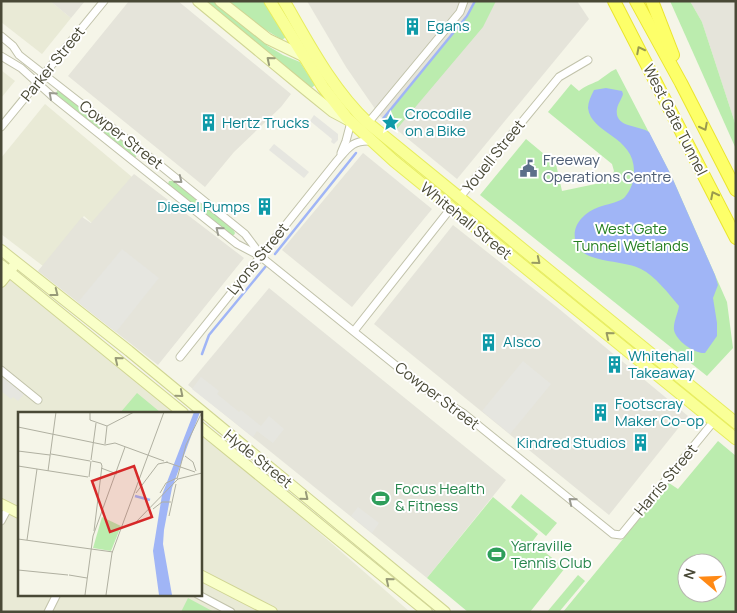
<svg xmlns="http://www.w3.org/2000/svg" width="737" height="613" font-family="Manrope,sans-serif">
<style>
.residential{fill:#e9ead6}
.industrial{fill:#e5e4da}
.green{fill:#bbecae;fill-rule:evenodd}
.parking{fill:#e6e6e0}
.water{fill:#a0b5f6}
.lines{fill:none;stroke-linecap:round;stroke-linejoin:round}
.stream{stroke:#a0b5f6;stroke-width:2.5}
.street-casing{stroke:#c1c2aa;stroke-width:9}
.secondary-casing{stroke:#d0d593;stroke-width:12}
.primary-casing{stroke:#e7ed5e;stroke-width:13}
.highway-casing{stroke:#eae52e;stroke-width:14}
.street{stroke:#fff;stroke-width:7}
.secondary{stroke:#f9ffc8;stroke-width:10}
.primary{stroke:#f9ff97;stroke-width:11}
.highway{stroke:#fdff69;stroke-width:12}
.oneway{stroke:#9a9b4d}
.oneway2{stroke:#989b78}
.oneway3{stroke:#9b9b90}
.oneway4{stroke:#989b62}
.labels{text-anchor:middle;stroke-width:4;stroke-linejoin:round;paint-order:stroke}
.culture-label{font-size:15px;fill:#0d838f;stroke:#fff;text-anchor:start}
.street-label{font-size:15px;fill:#494936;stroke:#fff}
.service-label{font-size:15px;fill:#4e5e75;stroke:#fff;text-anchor:start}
.park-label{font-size:15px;fill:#278124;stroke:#fff}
.leisure-label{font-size:15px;fill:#27864d;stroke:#fff;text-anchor:start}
.inset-river{fill:none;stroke:#a0b5f6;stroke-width:2.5}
.inset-road{fill:none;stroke:#b0b0a1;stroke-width:1}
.view{fill:#d62828;fill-opacity:0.15;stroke:#d62828;stroke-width:2.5}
.inset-edge{fill:none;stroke:#494936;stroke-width:2.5}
</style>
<rect width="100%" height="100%" fill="#f5f5e8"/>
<g class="residential">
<path d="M1,1H50L71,18L42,54L1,22Z"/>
<path d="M1,70L15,81L1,98Z"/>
<path d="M45,104L132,177L93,224L84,216L43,266L1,234V158Z"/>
<path d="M9,272L182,413H19V594H200V428L410,612H1V282Z"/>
</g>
<g class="industrial">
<path d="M50,1H85L71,18Z"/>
<path d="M129,1H178L291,94L281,107L234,152L205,187L68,76Z"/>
<path d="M307,1H577L589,19L457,179L380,116L346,67Z"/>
<path d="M690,1H736V126L702,22Z"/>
<path d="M363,153L432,209L352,307L282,250Z"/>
<path d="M134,174L244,258L158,365L38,271L82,217L91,223Z"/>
<path d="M453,225L558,308L688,416L609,515L374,324Z"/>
<path d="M269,288L506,480L427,578L188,385Z"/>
</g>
<g class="green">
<path d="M205,1H213L268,46L283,55L300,62L315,85L310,89Z"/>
<path d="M228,1H265L286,37L282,40L258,25Z"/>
<path d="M475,1H496L483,27L396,130L382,120L467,16Z"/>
<path d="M670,1H690L702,22L736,126V149Z"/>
<path d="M616,69L671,175L727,302L733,348L707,376L480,195L526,139L556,164L562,191L605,182L610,179L614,171L612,164L548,112L571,84L579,91C585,86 591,84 598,81C604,77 609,72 616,69Z"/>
<path d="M60,90L137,153L136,157H134L56,94L57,91Z"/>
<path d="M169,181H173L233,229L235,233L234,235H230L169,186L168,184Z"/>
<path d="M137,393L160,412L162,413H120Z"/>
<path d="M718,441L736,456V612H563L669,483L678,489ZM687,563H717V593H687Z"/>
<path d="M521,494L557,523L546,536L511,507Z"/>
<path d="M493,497L538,534L532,542L565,568L530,612H468L427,578Z"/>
<path d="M578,575L585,581L559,612H547Z"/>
<path d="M188,598L214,612H181Z"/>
</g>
<g class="parking">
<path d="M314,115L338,134V140L334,144L331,142L332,139L310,121Z"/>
<path d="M274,144L309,172L304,178L269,150Z"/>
<path d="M122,249L159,278L116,332L78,302Z"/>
<path d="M523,361L551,384L510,434L482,411Z"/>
<path d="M1,375L24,394L18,401L13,397L11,399L1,391Z"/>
<path d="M201,377L219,391L217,394L239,412L241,410L261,426L269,416L284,429L273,443L257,431L253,437L192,389Z"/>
<path d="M358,507L379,523L372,533L351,516Z"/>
</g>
<path class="water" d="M606,88L622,91L623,94C622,99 618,103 617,109C614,128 638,125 649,132L671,175L715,275L718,285L713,298L717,323V336L705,353C695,354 676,341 674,330C673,323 678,313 679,306C669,294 655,276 641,269C624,260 587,263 578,247C568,229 582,213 599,207C607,204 617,203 624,198C628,194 632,186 633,181C642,136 591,136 588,108C588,102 591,96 594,90Z"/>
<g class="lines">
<g class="stream">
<path d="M382,120L467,16L475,1"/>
<path d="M275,254L356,153"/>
<path d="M202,354L209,335L266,266"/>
</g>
<defs>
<g id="street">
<path d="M1,36L13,46L19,55L161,166L245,234L260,254"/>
<path d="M1,56L21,68L53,97L237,244L260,256L425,389L463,413L613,534L621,535L714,421"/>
<path d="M368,123L460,12L464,1"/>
<path d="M1,127L104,1"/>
<path d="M341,153L346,141L351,122"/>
<path d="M460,197L559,77L588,60"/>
<path d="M354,331L451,208"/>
<path d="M180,357L336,162C348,148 352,140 371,141"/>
<path d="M1,370L38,400"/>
<path d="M1,521L8,508"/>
<path d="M197,594L231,612"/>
<path d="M48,612L57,594"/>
</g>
<g id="secondary">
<path d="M198,1L307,91L333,112L348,120"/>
<path d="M220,1L268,39L303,56"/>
<path d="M1,250L129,351L445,612"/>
<path d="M1,265L183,413"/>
<path d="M1,282L13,267"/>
<path d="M200,427L427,612"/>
<path d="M1,504L19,513"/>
<path d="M200,575L272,612"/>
</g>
<g id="primary">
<path d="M270,1L323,87L347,118L394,161L736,439"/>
<path d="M284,1C309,44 332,89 368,123L736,423"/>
</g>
<g id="highway">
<path d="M614,1L736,238"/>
<path d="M636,1L681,83L736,190"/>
<path d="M652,1L673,55"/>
</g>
</defs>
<use href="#street" class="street-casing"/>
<use href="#secondary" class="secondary-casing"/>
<use href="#primary" class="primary-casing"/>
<use href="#highway" class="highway-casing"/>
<use href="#street" class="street"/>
<use href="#secondary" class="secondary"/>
<use href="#primary" class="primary"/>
<use href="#highway" class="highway"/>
</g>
<defs><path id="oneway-chevron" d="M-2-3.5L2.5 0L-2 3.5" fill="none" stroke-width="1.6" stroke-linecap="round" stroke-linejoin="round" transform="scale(1.25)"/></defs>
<g class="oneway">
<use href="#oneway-chevron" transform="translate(640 50) rotate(-117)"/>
<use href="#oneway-chevron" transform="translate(704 127) rotate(63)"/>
<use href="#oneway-chevron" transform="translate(714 195) rotate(-117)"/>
</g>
<g class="oneway2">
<use href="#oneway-chevron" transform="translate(270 60) rotate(-140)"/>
<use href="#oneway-chevron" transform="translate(55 293) rotate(38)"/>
<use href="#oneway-chevron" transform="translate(118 360) rotate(-141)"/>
<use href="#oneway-chevron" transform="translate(180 394) rotate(40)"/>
<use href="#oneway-chevron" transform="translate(305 497) rotate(39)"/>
<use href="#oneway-chevron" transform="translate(389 581) rotate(-141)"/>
</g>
<g class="oneway3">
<use href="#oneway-chevron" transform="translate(52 95) rotate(-138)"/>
<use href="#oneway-chevron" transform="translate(179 180) rotate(39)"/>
<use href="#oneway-chevron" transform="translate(219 230) rotate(-141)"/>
<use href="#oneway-chevron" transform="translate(572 501) rotate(-141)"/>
</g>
<g class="oneway4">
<use href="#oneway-chevron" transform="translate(537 261) rotate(39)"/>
<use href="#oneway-chevron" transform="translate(609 335) rotate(-141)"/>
</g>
<defs>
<symbol id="building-bare" viewBox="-9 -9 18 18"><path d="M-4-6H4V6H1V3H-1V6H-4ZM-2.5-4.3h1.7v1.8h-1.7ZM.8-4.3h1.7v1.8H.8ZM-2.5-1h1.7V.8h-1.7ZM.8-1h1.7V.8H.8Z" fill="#0f9aa8" stroke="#fff" stroke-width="2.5" paint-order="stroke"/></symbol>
<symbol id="sight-bare" viewBox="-9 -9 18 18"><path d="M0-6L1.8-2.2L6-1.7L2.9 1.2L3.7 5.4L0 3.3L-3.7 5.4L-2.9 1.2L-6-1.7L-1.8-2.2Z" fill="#0f9aa8" stroke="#fff" stroke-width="2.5" paint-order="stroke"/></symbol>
<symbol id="civic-bare" viewBox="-9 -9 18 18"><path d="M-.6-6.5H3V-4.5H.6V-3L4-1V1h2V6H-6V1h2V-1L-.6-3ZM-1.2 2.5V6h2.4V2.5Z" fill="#5c6f8a" stroke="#fff" stroke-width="2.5" paint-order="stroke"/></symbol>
<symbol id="stadium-bare" viewBox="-9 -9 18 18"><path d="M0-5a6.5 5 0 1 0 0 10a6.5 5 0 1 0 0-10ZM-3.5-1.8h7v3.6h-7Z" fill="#2e9e5b" stroke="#fff" stroke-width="2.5" paint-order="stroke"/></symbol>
</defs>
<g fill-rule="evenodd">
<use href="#building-bare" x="400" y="14" width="25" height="25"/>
<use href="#building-bare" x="196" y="110" width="25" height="25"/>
<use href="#sight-bare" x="378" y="110" width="25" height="25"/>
<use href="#civic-bare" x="516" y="156" width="25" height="25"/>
<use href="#building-bare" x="252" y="194" width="25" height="25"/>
<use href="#building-bare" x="476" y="330" width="25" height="25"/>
<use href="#building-bare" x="602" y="352" width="25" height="25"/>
<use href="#building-bare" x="588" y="400" width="25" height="25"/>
<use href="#building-bare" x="628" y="430" width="25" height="25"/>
<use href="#stadium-bare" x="368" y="486" width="25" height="25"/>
<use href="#stadium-bare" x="484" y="542" width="25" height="25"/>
</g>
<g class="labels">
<g class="culture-label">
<text x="427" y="31">Egans</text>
<text x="405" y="119">Crocodile<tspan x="405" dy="17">on a Bike</tspan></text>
<text x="222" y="128">Hertz Trucks</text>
<text x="250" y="212" text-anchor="end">Diesel Pumps</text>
<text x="503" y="347">Alsco</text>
<text x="628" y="361">Whitehall<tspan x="628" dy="17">Takeaway</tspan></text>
<text x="615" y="409">Footscray<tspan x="615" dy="17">Maker Co-op</tspan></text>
<text x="626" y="448" text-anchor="end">Kindred Studios</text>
</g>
<g class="street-label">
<text transform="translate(53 64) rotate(-51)" y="5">Parker Street</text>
<text transform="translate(675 120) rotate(63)" y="5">West Gate Tunnel</text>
<text transform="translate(121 135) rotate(38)" y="5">Cowper Street</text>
<text transform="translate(494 156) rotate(-51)" y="5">Youell Street</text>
<text transform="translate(466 221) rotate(39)" y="5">Whitehall Street</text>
<text transform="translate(258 259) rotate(-51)" y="5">Lyons Street</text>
<text transform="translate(437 396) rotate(37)" y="5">Cowper Street</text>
<text transform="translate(258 459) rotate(39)" y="5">Hyde Street</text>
<text transform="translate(666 480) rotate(-50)" y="5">Harris Street</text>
</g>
<g class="service-label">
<text x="543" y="165">Freeway<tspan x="543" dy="17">Operations Centre</tspan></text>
</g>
<g class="park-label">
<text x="631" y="234">West Gate<tspan x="631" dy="17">Tunnel Wetlands</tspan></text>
</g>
<g class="leisure-label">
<text x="395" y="494">Focus Health<tspan x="395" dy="17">&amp; Fitness</tspan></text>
<text x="511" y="551">Yarraville<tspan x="511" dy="17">Tennis Club</tspan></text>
</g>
</g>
<g transform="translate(18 412)">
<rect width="184" height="184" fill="#f5f5e8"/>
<path d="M84,105L103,114L93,139L75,136Z" fill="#bbecae"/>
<path d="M176,0H182L154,76L146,118L145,132L154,183H141L135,139L144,83Z" fill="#a0b5f6"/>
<path class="inset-river" d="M117,84L132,88"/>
<path class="inset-road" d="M72,0V8L89,14L116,0M0,15L87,33L97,31L146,49M87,32L89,14M0,39L32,43M33,42L72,49M167,44L175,50L178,59M73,48L78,11M74,49L83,51L84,54L76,119M148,50L177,60M0,54L70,65M83,56L99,62M30,59L38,0M71,65L73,49M159,67L168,33L183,2M118,81L140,52L150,50M142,81L148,71L159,66M135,97L144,90H153M151,104L158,72M117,111L160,67L184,61M0,127L95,140M9,128L19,57M0,158L50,163M51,163L69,166M67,183L75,124L107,35M88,183L94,141L146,0"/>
<path class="view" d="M116,54L134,105L92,120L74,69Z"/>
<rect width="184" height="184" class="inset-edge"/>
</g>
<rect width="737" height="613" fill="none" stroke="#494936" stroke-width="5"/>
<g transform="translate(702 578) rotate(289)"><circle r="24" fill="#ffffff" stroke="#b6b6af"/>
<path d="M0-4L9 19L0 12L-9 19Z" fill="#ff8915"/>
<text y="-8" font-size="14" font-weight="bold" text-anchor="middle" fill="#494936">N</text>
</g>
</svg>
